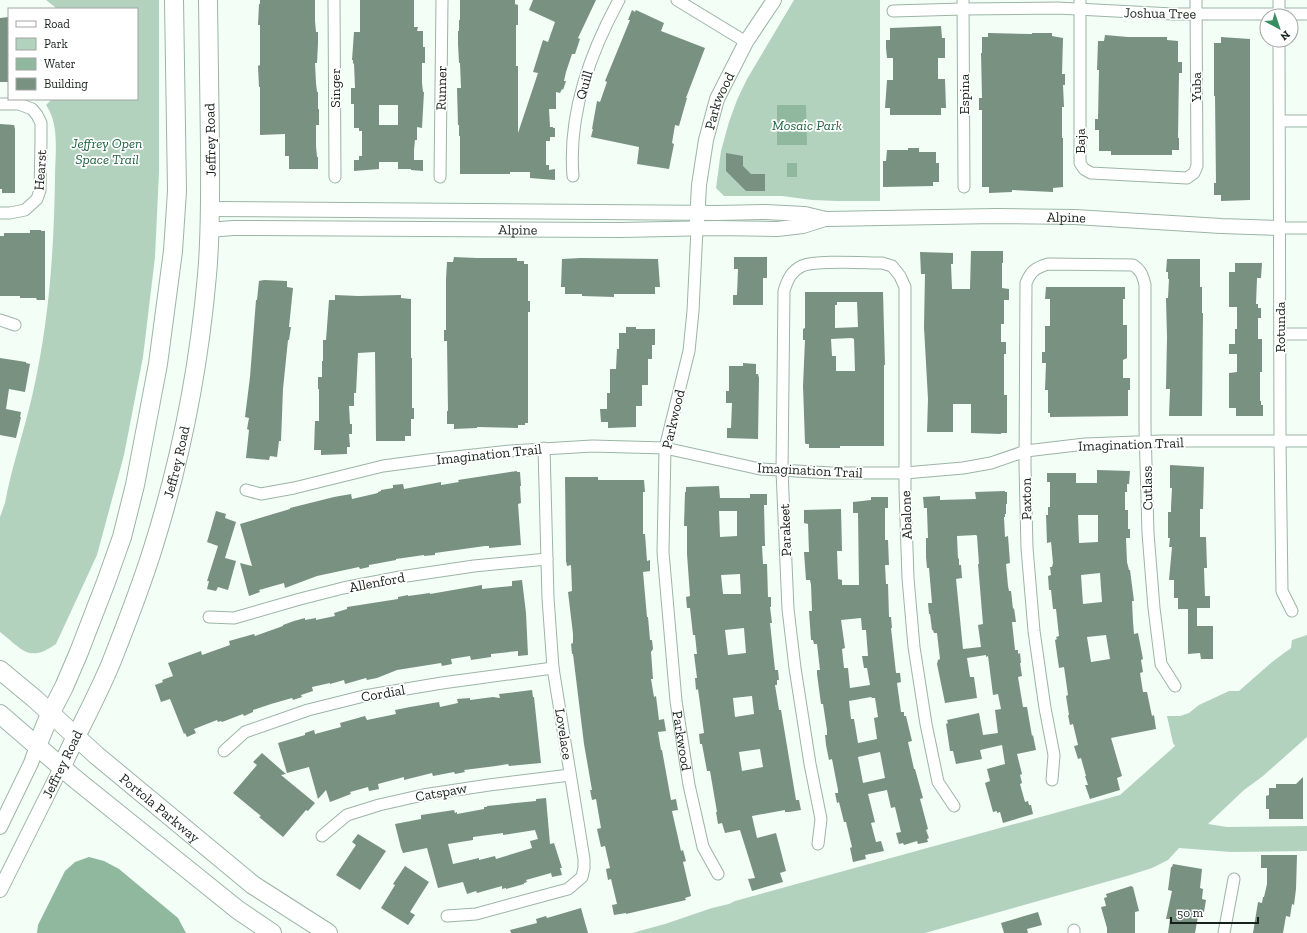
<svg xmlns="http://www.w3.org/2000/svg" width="1307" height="933" font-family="'Zilla Slab',serif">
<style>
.green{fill:#b2d2be}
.water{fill:#8fb89f}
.building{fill:#789181;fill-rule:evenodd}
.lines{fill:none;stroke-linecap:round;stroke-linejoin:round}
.minor-casing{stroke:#9bb5a5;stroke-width:13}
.tertiary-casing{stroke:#9bb5a5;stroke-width:16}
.primary-casing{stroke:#9bb5a5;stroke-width:20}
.minor{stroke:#fff;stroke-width:11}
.tertiary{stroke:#fff;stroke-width:14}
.primary{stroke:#fff;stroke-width:18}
.labels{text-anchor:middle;stroke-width:3.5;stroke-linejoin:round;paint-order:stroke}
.street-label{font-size:14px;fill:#17211b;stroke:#fff}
.park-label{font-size:14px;font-style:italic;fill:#216341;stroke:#fff}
</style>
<rect width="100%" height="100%" fill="#f3fef7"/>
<g class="green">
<path d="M46,0H159V172L155,257L143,357L124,455L97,555L56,644C29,663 23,650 0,632V517L5,503C12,465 25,429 33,392C49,322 54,250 55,178C55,154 60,125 46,105L52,99H137V9H55V7Z"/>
<path d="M794,0H880V201H837L812,200L782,196H724L716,188L721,151L729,122L737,100L747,79Z"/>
<path d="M1307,635V737L1263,776L1244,790L1208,824L1227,827L1307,826V851L1231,852L1179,848L1168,860L1152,868L1127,876L925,933H632L665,924L712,908L729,904L735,901L1120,795L1175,746L1173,743L1167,716H1180L1189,713L1199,705L1229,691H1239L1272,662L1291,648L1292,640Z"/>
</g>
<g class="water">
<path d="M806,105L807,145H777V105Z"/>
<rect x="787" y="163" width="10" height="14"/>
<path d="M89,857L104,861L119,869L178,918L186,933H37L38,925L65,871L75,862Z"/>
</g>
<g class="building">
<path d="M260,0H315V21L316,32H318V43L317,63H315L316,83L317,92H318V109H319V125H316V146L317,157H318V169H289V156H285V134L260,135V87H259L258,66L260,65V25H258L259,4H260Z"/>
<path d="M360,0H414V27H418L417,31H423V47H425V63H422V83L423,92H424L422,128L417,127V140H415L414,150V160H423V171L411,170V169H398V162H379V169L354,171V160H359V156H362V131H359V128H354V104H351V88H355L354,63L353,64V60H352L354,32H360ZM379,105H398V125H379Z"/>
<path d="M460,0H515V4L518,5V25H516V66H518V133L538,73L533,72L543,40L548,42L555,22L529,10L533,0H596L578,38L580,39L575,54H572L566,72L564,81H566L563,90L562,89L560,93L556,92V109H549L550,127H553V128H555V137H550V141H546V165H549V170L555,169V180L530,178V172H510V174H460V136H459V125H458L457,88H461L460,63H459L458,44V31H459V20H460Z"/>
<path d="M632,10L635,12L636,10L664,23L661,31L705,48L686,98H687L679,126L675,125L672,143L674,144L669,169L637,164L639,147L591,137L593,129H592L597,101L600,102L607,82L605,81L630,20H628Z"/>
<path d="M9,17V82H0V18Z"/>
<path d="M941,26L942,38H945V58H938V79H945L946,108H941V115H890V108H885L887,80H893V58H887L886,48V40H890V28Z"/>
<path d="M988,33L1032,34V33H1052V36L1063,38L1062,74H1065V85H1063L1064,107H1062V138H1063V187L1053,188V192L1012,190V192L989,193V187H982V110H979V98H982L981,53H982V37H988Z"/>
<path d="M1105,35L1128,37H1167V40L1178,41V62H1182V73H1179L1178,138H1179V150H1172V155H1111V151H1099V130H1095V119H1098L1099,70H1097L1098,41H1104Z"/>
<path d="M1221,37L1250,39V200L1221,201V195H1214V183H1216L1215,96H1214V43H1221Z"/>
<path d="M0,124L14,125L15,129V193H2V189H0Z"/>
<path d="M908,148H919V152H936V163H939V182H933V186L883,187V161H886L887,150H908Z"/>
<path d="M726,153L743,156V166L751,174H765V191H746L726,171Z"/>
<path d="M30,230H41V231H45V300H37L36,298H20V296H0V236H4V233H30Z"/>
<path d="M971,251H1003V263H1002V288L1009,289V300H1004V324H1001V342H1006V354H1004V395H1007V433H1001V434L971,433V404H953V432H927L928,399L924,327L925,274H921L920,252L953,253V264H951L952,289H970Z"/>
<path d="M454,257L477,258H517V261H524V264H528V301H530V312H528V423H525V425H518V428L477,427V428L454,429V424H447V411H448L447,341H444V330H446V279L447,262H453Z"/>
<path d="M734,257H767V278H763V305H733V295H737L738,269H734Z"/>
<path d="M581,258L658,259L660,287H655V294H614V297L582,296V294H565V287H561L562,259Z"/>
<path d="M1167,259H1200V287H1202V313H1203L1202,416H1169L1170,389H1166L1167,337L1166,298H1168L1169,279H1168V272H1166Z"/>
<path d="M1235,263H1262L1261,278H1257L1256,304H1258V308H1261V318H1258V339H1262V372H1260V401H1261V405H1263V416H1236V408H1229V373L1237,372V354H1229V344H1235V329H1237V307H1229V272H1235Z"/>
<path d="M264,280L287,281V287L293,288L289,327H291L289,340H288L283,389L281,441H279L277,457L270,456L269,460L246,458L249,430L247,429L249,418L245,417L250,377L256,300H257L259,281Z"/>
<path d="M1046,287H1125V299H1123V325H1127V358L1123,360V378H1130V390H1128V416L1050,417V413H1048V390H1045L1046,363H1042V352H1045V326H1050V299H1045Z"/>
<path d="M805,292H883L885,365H884V446H840V448H809V444H806L805,443L803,386L805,340H803V329L805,328ZM837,302H857L858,327L835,328V305H837ZM852,338L854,339L855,371H836V356H832L831,339Z"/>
<path d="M335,295L358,296L401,295V298L411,299V358H412V408H414V419H411V436H405V441H376L375,352L358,353L356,393H354V406H349L350,424H352V434H349L350,447H347V454L321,455V450H314L315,421H319V389H318V377H322V361H323V340H326L329,300H335Z"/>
<path d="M626,327H636V329H655V345H652V359H648V385H642V406H636V427L608,428V422H601L600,409H607V393H610V369H616L617,349H619V333H626Z"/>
<path d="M0,358L26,362V363L30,364L25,392L9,389L6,409L21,412L20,417H21L16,438L0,435Z"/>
<path d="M743,363L756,364V374H758L759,378L758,439L727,438V428H731L732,403H726V391H729V366H743Z"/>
<path d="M1170,465L1204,467L1203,509H1200V537H1206L1207,568H1204L1205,596H1210V608H1197V626H1213V659H1201L1200,653L1188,654V609H1178V598H1174V580H1169L1172,547H1169L1170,538H1168V512H1171V507L1172,488H1170Z"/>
<path d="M1097,470L1130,471L1129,484H1127V492H1125V510H1128V529H1130V538H1126L1127,562L1129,570H1130L1134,601H1132L1133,622L1134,634L1138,633L1143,659L1141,660L1143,672L1140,673L1143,692H1147L1152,716L1154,715L1156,729L1111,738L1122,776L1117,778L1120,790L1090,799L1085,785H1088L1085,776H1086L1081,758L1078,759L1074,746L1078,745L1073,724L1070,725L1068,715H1069L1066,696L1068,695L1064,667L1059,668L1055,640L1057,639L1056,637L1059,636L1056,609H1053L1051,590H1049L1048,576L1051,575L1050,567H1052L1053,563L1051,542L1047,543L1046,515H1048V507H1050V482H1047V473H1076V483H1097ZM1078,515H1098V542L1079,543ZM1100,573L1102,602L1083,604L1081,575ZM1106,635L1110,659L1091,662L1087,637Z"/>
<path d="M517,471V472H520L521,486H520L521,503L518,504L521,545L489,548V546H485L435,553V555L424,556V555L396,559V560L369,565V567L360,569L359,567L317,576L285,588L284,583L259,590L260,592L249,596L240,563L252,566L240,524L290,509V508L334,497L351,494L352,499L378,493V492L381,491V490L393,488V485L403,484L404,489L441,482V485L459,482L458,480Z"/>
<path d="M565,477H598V480H644L645,492H643V534H645L647,561L650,560V571L643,572L647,617H648L650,640H652L653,649L651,652L653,679H651L654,697L656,696L659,720L664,719L666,731L658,732L661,750H662L671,800L676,799L678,810L672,811L681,851L683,850L686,861L683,862L691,896L685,898L686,900L626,914V913L614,915L612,905L617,904L611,879L608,880L606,869L610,868L605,846L601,847L597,829L601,828L596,799L592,800L590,790H592L584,744L573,654H572L571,644L573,643V634L568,592L572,591L571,565L567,566L566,561Z"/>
<path d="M719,486L720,498H750V494H767V505H764L765,546H762L763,564H767L768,597H771V607H770L772,623H770L775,670H778L779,680H777V685H775L779,710H781L796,800H799L801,810L789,812H785V810L752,816L757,838L776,833L786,871L780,873L783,882L752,891L748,879L755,878L740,830L725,833L722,823L718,824L716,812H717L710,771H707L702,744H700L699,734L704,733L698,689L696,690L695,678H697L694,654H697L695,635H693L690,608H687L686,597L690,596L687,554V526H684L685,492H686V487ZM719,511H737V536L720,537ZM740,574L741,594H723L721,575ZM744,628L746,653L728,655L725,630ZM752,696L754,714L735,717L733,698ZM760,749L763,767L742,771L739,752Z"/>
<path d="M1005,491V492H1007V504H1006V514H1005V517H1004L1005,537L1008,536L1010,563L1006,564L1008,586L1009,591H1011L1013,609L1014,608L1016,622H1012L1015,650H1018V654L1020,653L1021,663H1020L1022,676L1018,677L1023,707H1027L1032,736L1033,735L1036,750L1017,754L1022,774L1020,775L1022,783L1020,784L1025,802L1028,801L1029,805H1031L1033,814L1003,823L1000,812L997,813V811L993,812L985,783L990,781L987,769L1005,764L1002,745L980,750L982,759L956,764L953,751H950L946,724L948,723L947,720L979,713L983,735L998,733L995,710L1001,709L998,694L993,695L988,656L986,657V655L967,658L970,677H974L977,698L945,703L937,664L938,660L940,659L937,633H934L933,630H932L930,614H929L928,603H932L929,568H927L926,557V538H928L927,511V508H924L923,497L940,496V500L976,499L975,492ZM976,535L977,536L979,564H978L983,624L978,625L981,647L963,649L956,579L962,578L961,565H959V558L958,559L957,536Z"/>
<path d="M871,497H888V508H885V540H888L889,565H885L886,584H888L889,617H891L892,628H891L896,673H900L901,682L897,683L901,712H904V716H906L912,741L908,742L914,769H915L923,798L920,799L928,829L926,830L929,838L927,839L928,842L918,844L917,841L904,845L903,843L899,844L896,833L901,832L895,807L891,808L887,790L868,794L875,822L871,823L876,842L881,841L884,851L865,855L866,859L853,862L850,848L852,847L846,822H844L839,802L837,803L835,793H838V790L832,759L829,760L826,745L825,735H827V730L823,704H821L817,674V670H820L817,644H814L813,640H811L809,611H812L811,585L810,580H806L804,552H809L808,524L804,523V510L841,509L842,551H837L838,579L842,580V585H859L858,513H853V502L871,500ZM861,618L862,630H866L868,656H862L864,668H867L870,685L850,688L848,668H844L842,649L845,648L841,620ZM871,697L872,698H875L878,717L874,718L877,739L858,743L854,719H851L849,701ZM880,752L885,778L863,783L858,757Z"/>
<path d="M216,511L226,514L225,518L236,522L225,558L236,561L228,590L218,587L216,591L207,589L209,581H207L218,546L207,542Z"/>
<path d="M522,580L526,613L528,655L518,656V651L491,654V657L471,660L470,656L451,659L452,664L442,666L441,663L397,670L377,678L367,680L366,678L345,684L344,680L330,684V683L312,687L313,691L301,695L302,697L293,700L292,698L271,704L253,710V712L244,716L243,714L222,722L221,721L218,722L217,720L194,729L196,733L187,737L185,733L184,734L170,699L161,702L155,685L163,682L162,680L173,676L168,663L201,651L202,655L230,645L229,641L254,634L255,636L283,626V625L294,621L305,618V620L316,618V620L335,616L334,613L347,609V607L398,599V597L408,595V596L430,593V594L482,585V589L501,587L512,586V581Z"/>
<path d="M532,690L533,697H534L541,763L509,766L508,764L496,766L464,770L465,772L455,774L454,772L433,776L432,773L404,780V777L378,784L379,789L369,791L368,787L350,792L351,794L330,802L326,790L318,799L309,767L287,773L278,743L305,735V733L314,730L315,734L341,727L340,723L365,716L367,720L396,714L395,710L410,707L439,702L440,707L458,703L457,699L470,698V700L493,697L500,698L499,694Z"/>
<path d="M262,753L286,774L281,775L315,803L308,811L306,810L283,837L259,817L261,816L233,793L257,765L253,762Z"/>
<path d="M1303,777V819H1269V809H1266V796L1269,795V788H1276V784H1296Z"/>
<path d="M546,798L550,844L554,843L562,868H560L562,875L552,877L551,873L526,880L527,882L524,883V884L506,889V888L502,889V886L477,893L476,891L467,894L463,882L438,888L427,848L403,853L401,848L395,824L421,819V815L454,810L455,813L457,812V814L484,809V807H487V806L536,801V799ZM535,830L538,839L530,841L532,848L496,859L495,856L479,860V858L453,864L448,844L473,840V837L503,833V835Z"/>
<path d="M358,834L386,851L360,890L336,875L356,845L352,842Z"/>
<path d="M1261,855H1297L1296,889L1294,905L1292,904L1290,917L1286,916L1283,933H1253L1258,902L1262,903L1263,897H1264L1267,884V868H1261Z"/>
<path d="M1173,864L1202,869L1200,888L1203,889L1202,899L1206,900L1204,912L1199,911L1195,933H1168L1170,919H1166L1172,891L1168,890L1171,867H1172Z"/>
<path d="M405,866L429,882L410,912L415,915L408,925L381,908L395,885L393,884Z"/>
<path d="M1131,886L1133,887L1139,911L1135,912V933H1107V928L1101,907L1106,906L1104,898L1107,897L1106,894Z"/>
<path d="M581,908L588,933H511L510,930L537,923L536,919L546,916L547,918Z"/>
<path d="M1038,912L1042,925L1027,929L1028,933H1004L1001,923Z"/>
</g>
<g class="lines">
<defs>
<g id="minor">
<path d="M334,0L335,177"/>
<path d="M677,0L746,42"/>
<path d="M963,0L964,187"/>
<path d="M1080,0V163L1084,169L1091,173L1187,178L1194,173L1197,166L1196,0"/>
<path d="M1279,0V16"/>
<path d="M893,11L963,9L1057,8L1173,14H1307"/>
<path d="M1279,40L1280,442L1282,591L1292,611"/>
<path d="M0,104H19L32,109L37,115L41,123V142L40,190L37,199L25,210L10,213H0"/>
<path d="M1280,121H1307"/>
<path d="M573,176C568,115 590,53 619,0"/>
<path d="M440,177L442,0"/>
<path d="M1280,228H1307"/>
<path id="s1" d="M697,229L693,311L689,351L665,448L663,552L676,701L689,785L703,847L718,874"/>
<path d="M0,320L15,325"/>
<path d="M1280,334H1307"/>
<path d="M246,490L261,494L294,488L383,466L428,460L510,451L592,446L665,448L760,469L831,473H905L963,468L991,463L1026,451L1085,444L1162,441H1307"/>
<path d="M209,617L234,618L300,599L343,588L400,577L474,566L547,559"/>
<path d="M224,751L245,732L308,710L364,696L442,683L553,668"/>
<path d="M1052,780L1054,755L1045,708L1034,631L1027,548L1025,466L1026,283C1031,271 1035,268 1048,264L1133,265C1141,270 1143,276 1145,285V429L1148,533L1154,608L1161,664L1175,686"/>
<path d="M322,836L347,815L379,805L423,795L489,785L570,775"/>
<path d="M818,844L821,819L810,764L795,668L788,609L782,471L784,291C787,281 791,271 802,266C816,260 864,263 882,263L892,266L900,276L905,287V490L908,578L914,647L926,724L938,782L954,806"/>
<path d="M447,916L476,914L568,889L582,877L584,868V859L553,668L548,598L544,448"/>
<path d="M1074,933V930"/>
<path d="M1224,933L1234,879"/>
</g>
<g id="tertiary">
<path id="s2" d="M210,209L716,213L765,212L805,214L826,219L996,216L1075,217L1221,226L1280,228"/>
<path id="s3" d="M697,222L699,185L706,140L717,99L746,42L774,0"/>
<path id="s4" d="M209,230L233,228L621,230L715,228L777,229L803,226L825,219"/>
<path d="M0,827L31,763L37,746"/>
<path d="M0,890L61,768"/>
</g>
<g id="primary">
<path id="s5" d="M0,670L35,699L96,755L253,885L328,933"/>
<path d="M0,714L74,778L238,910L272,933"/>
<path d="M37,746L50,714L64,687L79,652L106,582L122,537L135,485L158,364L173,251L177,191L174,0"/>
<path id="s6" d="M61,768C77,733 96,699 111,663C126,625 141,587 153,548C181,459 199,367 207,275C211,233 210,190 210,147C209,98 209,49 208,0"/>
</g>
</defs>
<use href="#minor" class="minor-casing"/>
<use href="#tertiary" class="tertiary-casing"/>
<use href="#primary" class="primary-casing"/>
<use href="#minor" class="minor"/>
<use href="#tertiary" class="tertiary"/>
<use href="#primary" class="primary"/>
</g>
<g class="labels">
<g class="street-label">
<text transform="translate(1160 13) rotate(1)" y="5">Joshua Tree</text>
<text transform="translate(584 85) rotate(-74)" y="5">Quill</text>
<text transform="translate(1196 87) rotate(-90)" y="5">Yuba</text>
<text transform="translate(335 88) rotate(-90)" y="5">Singer</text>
<text transform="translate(441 88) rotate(-89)" y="5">Runner</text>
<text transform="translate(964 94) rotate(-90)" y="5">Espina</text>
<text dy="5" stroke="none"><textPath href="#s3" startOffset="124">Parkwood</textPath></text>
<text transform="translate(210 140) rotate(-91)" y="5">Jeffrey Road</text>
<text transform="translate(1080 141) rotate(-90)" y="5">Baja</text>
<text transform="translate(40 170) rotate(-86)" y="5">Hearst</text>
<text dy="5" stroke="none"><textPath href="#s2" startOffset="857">Alpine</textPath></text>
<text dy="5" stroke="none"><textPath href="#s4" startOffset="309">Alpine</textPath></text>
<text transform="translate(1280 327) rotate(-90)" y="5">Rotunda</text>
<text transform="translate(673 419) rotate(-77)" y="5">Parkwood</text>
<text transform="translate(1131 444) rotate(-2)" y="5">Imagination Trail</text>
<text transform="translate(489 454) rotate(-6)" y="5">Imagination Trail</text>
<text dy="5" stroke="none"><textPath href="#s6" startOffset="328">Jeffrey Road</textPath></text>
<text transform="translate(810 470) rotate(3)" y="5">Imagination Trail</text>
<text transform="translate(1147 488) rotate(-91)" y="5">Cutlass</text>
<text transform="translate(1026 499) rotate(-91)" y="5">Paxton</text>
<text transform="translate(906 515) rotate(-92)" y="5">Abalone</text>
<text transform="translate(785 530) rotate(-92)" y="5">Parakeet</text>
<text transform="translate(377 582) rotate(-11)" y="5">Allenford</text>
<text transform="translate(383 693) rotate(-10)" y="5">Cordial</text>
<text transform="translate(564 734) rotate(81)" y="5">Lovelace</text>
<text dy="5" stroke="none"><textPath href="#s1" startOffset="516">Parkwood</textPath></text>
<text transform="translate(62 764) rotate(-64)" y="5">Jeffrey Road</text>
<text transform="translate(441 792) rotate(-10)" y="5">Catspaw</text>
<text dy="5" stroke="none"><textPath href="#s5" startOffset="211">Portola Parkway</textPath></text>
</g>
<g class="park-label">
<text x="807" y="130">Mosaic Park</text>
<text x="107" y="148">Jeffrey Open<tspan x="107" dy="16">Space Trail</tspan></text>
</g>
</g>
<rect x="8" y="8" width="130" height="92" fill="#ffffff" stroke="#a2a6a4"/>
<rect x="16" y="21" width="20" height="6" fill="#ffffff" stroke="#a2a6a4"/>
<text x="44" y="28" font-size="12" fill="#17211b">Road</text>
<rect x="16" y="38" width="20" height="12" fill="#b2d2be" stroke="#a2a6a4"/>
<text x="44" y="48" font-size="12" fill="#17211b">Park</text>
<rect x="16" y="58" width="20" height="12" fill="#8fb89f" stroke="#a2a6a4"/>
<text x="44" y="68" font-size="12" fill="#17211b">Water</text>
<rect x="16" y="78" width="20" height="12" fill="#789181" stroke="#a2a6a4"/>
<text x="44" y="88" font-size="12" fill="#17211b">Building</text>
<g transform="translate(1279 28) rotate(140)"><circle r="19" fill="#ffffff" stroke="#a2a6a4"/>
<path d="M0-3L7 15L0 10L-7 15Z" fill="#388d61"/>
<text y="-6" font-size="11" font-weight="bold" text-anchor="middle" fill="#17211b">N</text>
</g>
<path d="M1171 917v6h87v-6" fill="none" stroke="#17211b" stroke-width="2"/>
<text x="1177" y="917" font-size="12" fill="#17211b" stroke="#ffffff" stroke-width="3" paint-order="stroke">50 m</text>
</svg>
